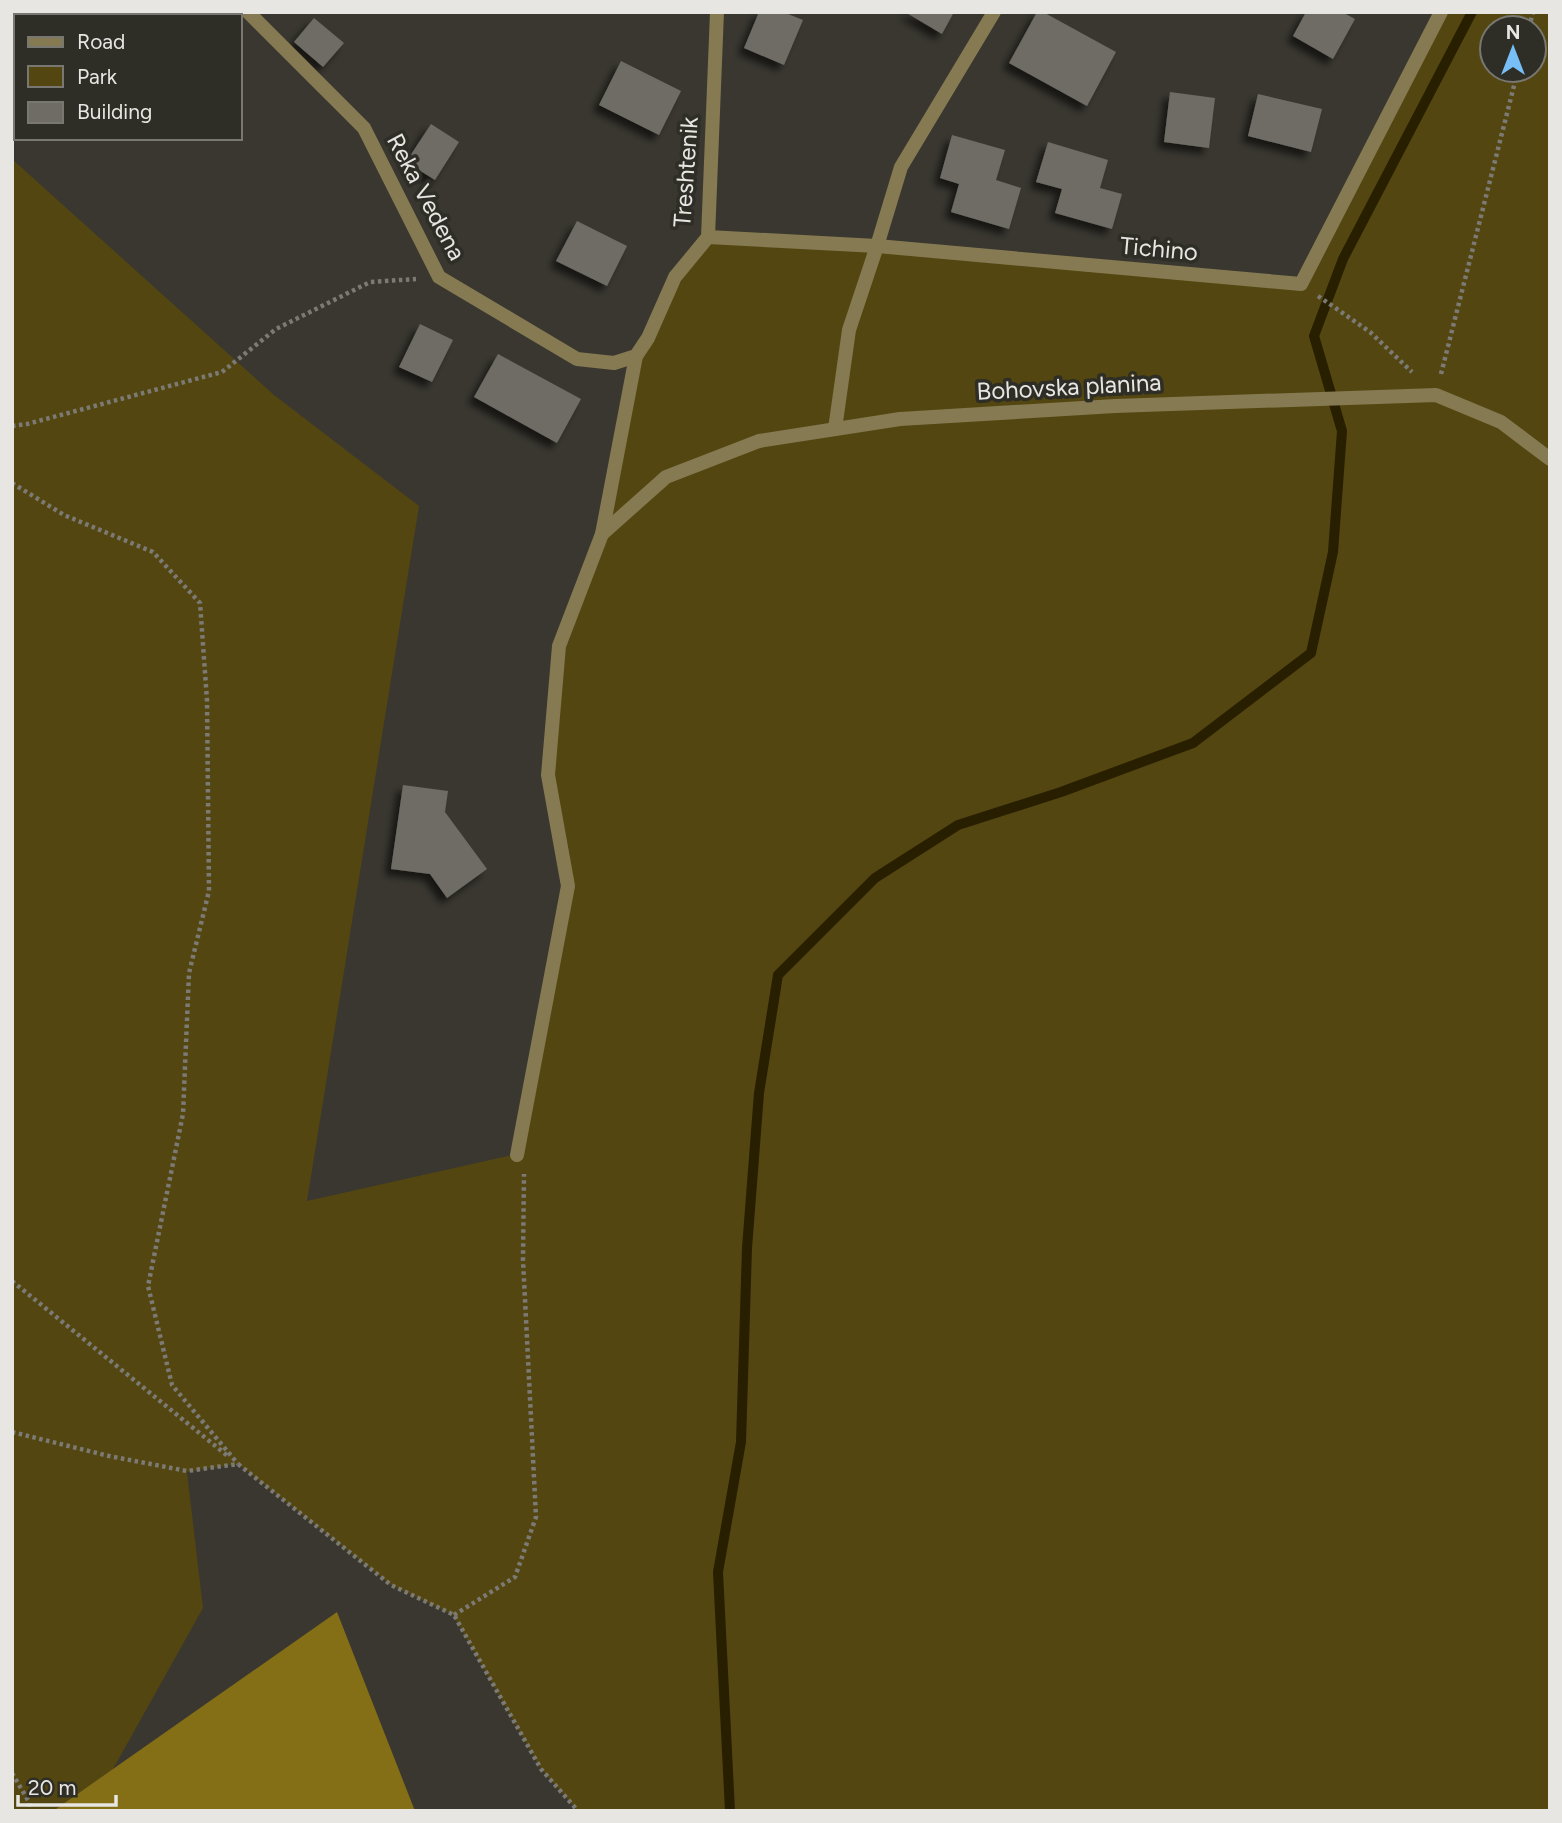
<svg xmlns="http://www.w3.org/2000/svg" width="1562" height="1823" font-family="Figtree,sans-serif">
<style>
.green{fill:#534611;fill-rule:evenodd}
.forest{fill:#846e16}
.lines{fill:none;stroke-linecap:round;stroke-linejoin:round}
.stream{stroke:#281f00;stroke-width:10}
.building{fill:#6e6c65;filter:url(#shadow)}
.path{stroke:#7c7a74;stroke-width:4.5;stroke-dasharray:3.5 3.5;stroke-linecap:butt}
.lane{stroke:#857a51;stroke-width:14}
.street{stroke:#857a51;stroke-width:14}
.labels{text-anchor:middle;stroke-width:7;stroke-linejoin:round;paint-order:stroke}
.street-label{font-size:24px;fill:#e8e6e2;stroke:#2e2d26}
</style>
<defs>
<filter id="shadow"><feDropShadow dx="-6" dy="6" stdDeviation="3.5" flood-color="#0009"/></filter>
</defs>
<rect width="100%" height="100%" fill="#393730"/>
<path class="green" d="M1441,12H1550V1811H578L541,1769L453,1615L391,1585L238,1464L187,1472L203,1608L113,1769L53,1811H12V159L274,395L419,506L307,1201L517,1154L568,886L548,775L559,646L602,534L636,356L708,237L1301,284ZM1492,28H1534V70H1492Z"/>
<path class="forest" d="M337,1612L415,1811H53Z"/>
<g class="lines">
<path class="stream" d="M730,1811L718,1572L741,1442L747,1248L759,1093L778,975L875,878L958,825L1061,792L1193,743L1311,653L1333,552L1342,431L1314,336L1343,259L1472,12"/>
</g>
<g class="building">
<path d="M12,12H49L46,16H16V23L12,20Z"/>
<path d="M93,12H159L163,16H90Z"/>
<path d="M759,12H783L803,20L784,65L744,48Z"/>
<path d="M905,12H954L942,34Z"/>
<path d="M1037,12H1043L1116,52L1087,106L1009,63Z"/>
<path d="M1306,12H1342L1355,19L1333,59L1293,36Z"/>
<path d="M314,18L344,43L323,67L294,42Z"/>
<path d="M621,61L681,91L659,135L599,105Z"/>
<path d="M1170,92L1215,98L1209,148L1164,142Z"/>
<path d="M1258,94L1322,109L1311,152L1248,136Z"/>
<path d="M431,124L459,142L435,180L406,162Z"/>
<path d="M952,135L1005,150L996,180L1021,188L1009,229L951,212L959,184L940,178Z"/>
<path d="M1048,142L1108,160L1100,188L1122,194L1112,229L1055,213L1062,189L1036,182Z"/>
<path d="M577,221L627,246L607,286L556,261Z"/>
<path d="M420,324L453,340L432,382L399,367Z"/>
<path d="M498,354L581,399L557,443L474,397Z"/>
<path d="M403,785L448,791L445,812L487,869L447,898L430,874L391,869Z"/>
</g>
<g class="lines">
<g class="path">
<path d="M1529,28L1533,12"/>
<path d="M1318,296L1370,332L1412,372"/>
<path d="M1441,374L1518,70"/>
<path d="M12,426L27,424L222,372L276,329L370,282L416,279"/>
<path d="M12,483L64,515L153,552L200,603L207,700L209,891L189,973L183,1114L148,1286L172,1385L238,1464"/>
<path d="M12,1281L229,1457"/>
<path d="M12,1432L109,1456L187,1471L238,1464L391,1585L454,1615L541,1769L578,1811"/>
<path d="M454,1615L515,1577L536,1517L523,1260L524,1174"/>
<path d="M12,1773L29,1802L30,1811"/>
</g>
<g class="lane">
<path d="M835,429L849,330L877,246"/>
<path d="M602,534L666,477L759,441L900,419L1115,406L1436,395L1501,422L1550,459"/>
<path d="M517,1155L568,886L548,775L559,646L602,534L636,356"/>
</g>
<g class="street">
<path d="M248,12L364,128L439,277L577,359L614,363L636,356L648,338L675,277L708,237L717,12"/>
<path d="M708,237L877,246L1301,284L1441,12"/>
<path d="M877,246L901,167L994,12"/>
</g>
</g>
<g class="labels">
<g class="street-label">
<text transform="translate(686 172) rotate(-86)" y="8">Treshtenik</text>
<text transform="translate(426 197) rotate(62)" y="8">Reka Vedena</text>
<text transform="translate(1159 249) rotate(5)" y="8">Tichino</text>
<text transform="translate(1069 387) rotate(-3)" y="8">Bohovska planina</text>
</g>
</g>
<rect width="1562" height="1823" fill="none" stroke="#e8e6e2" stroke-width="28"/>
<rect x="14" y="14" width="228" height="126" fill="#2e2d26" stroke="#787771" stroke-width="2"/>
<rect x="28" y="37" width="35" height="10" fill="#857a51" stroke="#787771" stroke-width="2"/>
<text x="77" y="49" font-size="21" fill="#e8e6e2">Road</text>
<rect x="28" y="66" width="35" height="21" fill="#534611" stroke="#787771" stroke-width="2"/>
<text x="77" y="84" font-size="21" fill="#e8e6e2">Park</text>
<rect x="28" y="102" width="35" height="21" fill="#6e6c65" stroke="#787771" stroke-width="2"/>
<text x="77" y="119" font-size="21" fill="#e8e6e2">Building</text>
<g transform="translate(1513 49)"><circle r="33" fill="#2e2d26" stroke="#787771" stroke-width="2"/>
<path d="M0-5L12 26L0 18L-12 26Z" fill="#78bff8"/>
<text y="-10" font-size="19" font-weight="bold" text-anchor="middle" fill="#e8e6e2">N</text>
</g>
<path d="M18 1795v10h98v-10" fill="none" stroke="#e8e6e2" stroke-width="3.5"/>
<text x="28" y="1795" font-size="21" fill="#e8e6e2" stroke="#2e2d26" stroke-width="5" paint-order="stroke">20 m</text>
</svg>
